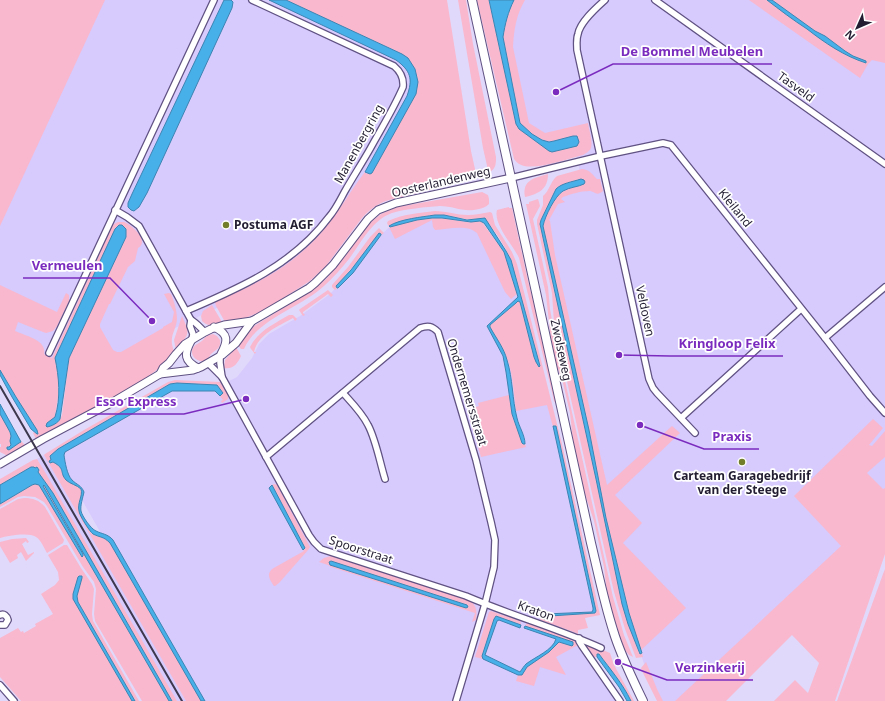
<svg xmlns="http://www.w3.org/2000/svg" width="885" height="701" font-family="'Noto Sans',sans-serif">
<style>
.built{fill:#d7cafd}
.green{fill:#f9b8ce;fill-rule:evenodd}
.water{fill:#48b0e9;stroke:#3d84b2}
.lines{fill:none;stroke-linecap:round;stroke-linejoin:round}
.minor-casing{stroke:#605283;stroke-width:8}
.tertiary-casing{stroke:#605283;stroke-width:9}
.secondary-casing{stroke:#605283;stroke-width:10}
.minor{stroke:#fff;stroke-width:5.5}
.tertiary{stroke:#fff;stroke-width:7}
.secondary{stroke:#fff;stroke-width:8}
.rail{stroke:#3e384e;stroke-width:2}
.poi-dot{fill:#727e2a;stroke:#fff;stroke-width:1.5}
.labels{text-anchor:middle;stroke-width:3.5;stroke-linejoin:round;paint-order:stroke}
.street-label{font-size:12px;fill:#231d32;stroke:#fff}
.poi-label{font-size:12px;font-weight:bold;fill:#231d32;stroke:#fff;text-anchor:start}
.leader{fill:none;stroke:#7b2cbf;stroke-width:1.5}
.callout-dot{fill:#7b2cbf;stroke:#fff;stroke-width:1.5}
.callout-label{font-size:13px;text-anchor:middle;font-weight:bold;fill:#7b2cbf;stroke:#fff;stroke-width:3.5;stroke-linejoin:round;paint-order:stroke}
</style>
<rect width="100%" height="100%" fill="#e1d9fb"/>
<g class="built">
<path d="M103,0H279L402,59L415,85L353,201L314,250L228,303L208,312L171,330L160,365L0,363V218Z"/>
<path d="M494,0H759L885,56V503L876,517L684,701H661L652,687L628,617L541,224L558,190L582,182L574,142L547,148L518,125Z"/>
<path d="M415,218L469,221L509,258L564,464L595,610L593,612L564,623L560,635L575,642L580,647L616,701H196L56,454L169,388H215L237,377L252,358L259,344L269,334L300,316L330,294L352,271L383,233L393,224Z"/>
<path d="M44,455L141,622L186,701H177L37,459Z"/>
</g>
<g class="green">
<path d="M0,0H105L0,226Z"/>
<path d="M286,0H447L471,151L477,178L393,199C380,202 371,208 362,218L326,266L310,281L263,311L240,320L225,322L216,306L215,302C233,294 251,286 268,276C289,264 310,247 326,227C340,210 351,190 365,172L367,174L418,82L415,69L396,51L334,23Z"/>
<path d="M458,0H466L473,44L496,157C496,164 496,168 490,172L488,170L483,148Z"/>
<path d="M477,0H489L516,124L519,129L549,151L573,136L554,141H545L532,134L520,123L503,37C505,24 508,12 514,0H525C516,15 514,30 513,47L529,123L545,133L588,123C589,130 593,141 591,148C590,151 586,153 583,155C567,159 541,169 524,166C520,165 517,163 514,159Z"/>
<path d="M749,0H767L816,36L837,50L846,55L865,63L845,51L825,36L815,31L772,0H885V63L872,60L868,64L860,78Z"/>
<path d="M582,169C590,170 592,174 597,179H600L603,191C596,197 595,191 589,191C581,191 571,194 563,197L561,199L565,202L558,204L549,220L550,221L555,255L607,485L672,426L680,433L615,495L642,523L623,543L686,608L641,650L629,613L606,518L589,430L544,234L543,226L544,222C550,208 554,194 569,189H556L541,220L540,224L625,613L639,653L640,654L642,653L643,657L636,658L625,629L614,592L554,323L552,293L537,224V220L543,205V196C550,190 550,182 557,176Z"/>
<path d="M548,174C548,189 539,194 525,197C522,180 534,178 548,174Z"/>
<path d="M482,192L488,195L489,199V204C486,207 483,208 479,209C463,213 454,206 440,206C425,207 406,209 392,213C372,220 361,243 349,259C341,269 333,278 324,286C300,308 257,319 244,349H241L238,345L246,335L254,326L311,291L326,279L343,259L366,227L371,222L381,214L397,207Z"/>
<path d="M538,199L539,202L540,206L533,219L548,287L550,309L554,331L613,597L624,635L633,657L629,655L624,649L612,613L607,594L604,567L594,521L584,491L573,440L570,413L562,379L556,364L552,349L546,295L526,204H529V202Z"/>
<path d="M509,207V208H512L528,281L546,352L557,405L554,401L551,388L519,258C513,245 493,224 497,210Z"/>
<path d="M435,211C446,211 457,215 468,215C475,215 483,213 490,212L492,213L495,225L512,252L517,264L562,444L600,615L585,618L588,628L578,630V634L571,631L540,620L541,617L545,618L550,616L595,613L596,611L556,426L553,427L547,405L516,411C514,396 513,375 508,361C503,349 496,338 490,327V325L516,303L518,301L520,302L534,357L536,362L540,366L511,260C506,248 493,226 482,218C466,222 457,216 442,215C423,214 408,221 390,227C407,222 425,217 442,218C451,219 459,221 467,222C472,223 478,220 482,222L504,252L517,294L511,299L505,292L477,233C467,224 448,229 435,230L433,227L432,220L395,239L387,223L388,221C403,214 419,213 435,211Z"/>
<path d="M118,222C119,222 124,222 124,222C132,225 150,241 138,248L135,261L128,267L110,304H109L100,324V327L113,350L117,352H121L163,328V327L172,322L174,312L164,294L169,293L171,294C174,301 177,311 177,319C176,332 168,336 174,351C157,374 140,382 116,396C90,411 63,424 36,439L33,433L34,432L37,434L34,426L0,370V285L57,312L66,293L69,295V301L57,326L53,331L46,333L43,332L18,322L15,331C26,336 47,340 44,354L52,358L112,227L114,224ZM115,229L126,237L69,358L62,415L59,421L51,425L47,423L55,417L58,397V372L55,358Z"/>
<path d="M379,228L384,233L381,235V234C365,251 352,269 336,286L337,288L335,290L332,287V285L348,267L370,237Z"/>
<path d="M328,290L333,295L331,297L328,294L303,312V313L305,315L303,316L299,310L300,309Z"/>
<path d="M212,305L222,322C215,324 208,328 202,321L201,316L203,311Z"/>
<path d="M289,315H293L297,319L295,321L293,318C279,326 258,334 254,352H256L255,354L251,349L250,347C258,331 274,324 289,315Z"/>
<path d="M182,316C190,334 190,334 176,348L175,346L174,340Z"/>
<path d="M213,334L217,336L220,340C221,348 217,349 211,354C209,357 208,359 205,361C197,363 189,355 193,348C195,344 200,343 203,340C206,336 208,335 213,334Z"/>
<path d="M236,347L241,356C238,363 233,370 224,368L225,360Z"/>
<path d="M175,380L220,382L228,395V399L222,403L221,401L223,400L220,396L221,395L217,385L177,383L170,384L58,449L52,462C66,467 59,472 67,480C71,484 80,485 81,491C83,495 79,502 79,506C78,514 87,528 92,534L105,538L110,543L201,701H186L44,455L45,454L84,430L168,382Z"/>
<path d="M509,395L513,419L519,432L522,443L524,444H525L526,447L481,457L467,410L479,406L478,403Z"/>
<path d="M0,414C5,423 12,431 11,441C11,445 9,446 9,450L19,443L21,442L20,440L25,445L9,455H6L0,452V447H1V444H0Z"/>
<path d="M873,419L883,428L869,445L872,446L885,431V457L869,471L867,473L883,489L885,488V554L835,701H774L795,680L808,693L819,663L792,635L726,701H675L841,546L794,496Z"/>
<path d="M37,459L45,472L177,701H172L53,493L38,472L37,467L35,468L31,467L0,485V479L33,460Z"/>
<path d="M34,484H37L41,487L81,556H82L83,554L43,486L44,485L169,701H142L95,621L94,614L96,589L94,582L83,567L47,506L44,502L35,497L24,496L18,497L0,507V504Z"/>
<path d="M274,484L277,485L310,547L308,550L279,583L275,586H274C270,580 266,575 272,569L304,551L303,550L305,548L272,485Z"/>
<path d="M24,498C33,498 39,500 45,507L64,540L63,543L47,553C44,548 41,540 36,537C28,532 8,536 0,538V509L18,499Z"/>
<path d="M26,538L29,542L27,543L26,541L22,544L28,555L34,552V553L26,561L21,552L17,555L18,558L10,563L0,546V542L12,539Z"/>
<path d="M64,545H67L81,568L92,584L94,589L92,614L93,621L139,701H135L78,602L77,596L82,580L75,602L132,701H21L0,677V638L18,628L21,632L23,631L24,633L36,626L35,624L53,614L41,594L55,585L59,580L58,572L48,555Z"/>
<path d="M331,556L471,601C477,607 477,612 476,620L472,622L475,613L331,567L328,565L319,562L324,558Z"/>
<path d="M885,569V701H837L883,574Z"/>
<path d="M491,611L520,621L521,624V625L497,616L495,618L483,651L482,656L483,659L475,657L489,612Z"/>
<path d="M527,623L569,637L574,640L578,645L556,657L566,675L540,667L534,686L516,681L518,675H522L526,667L549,652L559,642L572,646L573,643L525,626Z"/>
<path d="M586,643L610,653L614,665L634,701H631L622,685L599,654L597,656L598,657H594L585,645Z"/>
<path d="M646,662L657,689L663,701H657L642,671L641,668Z"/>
</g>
<g class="water">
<path d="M224,0H231L233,2L232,8L147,193L139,207L134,211L131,210L128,207V203L132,194Z"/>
<path d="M269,0H286L402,54L408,58L415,69L418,82L416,94L372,173L370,174L365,172L407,96C413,79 411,71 396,60Z"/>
<path d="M489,0H514C508,12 505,24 503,37L520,123L532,134L542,140L549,142L554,141L573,136H577L579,142L577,146L552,152L549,151L519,129L516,124Z"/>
<path d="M767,0H772L815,31L825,36L845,51L853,56L866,61V63C844,56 825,43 807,29C793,20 780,10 767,0Z"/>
<path d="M581,179L584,180L585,182L584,184C578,187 570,187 563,191C555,196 545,216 543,226L589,430L606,518L629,613L641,650L642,653L640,654L628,624L622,604L596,479L540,224L541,220L556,189C562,183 572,182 581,179Z"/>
<path d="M435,215H444L467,220L485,218L506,251L511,260L540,366L539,367L536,362L534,357L520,302L518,301L516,303L490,325V327C496,338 504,348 507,360C513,379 512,399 517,418C519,427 525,435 525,444H523L522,443L512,414L506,372L503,356L487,326L518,297L504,252L484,223L480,221L471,222L442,218H432L417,220L390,227L389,226C400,219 422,217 435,215Z"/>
<path d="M119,225H122L126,229V237L69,358L60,419C58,423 52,426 47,427L46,426L47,423L55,417C61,398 59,377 55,358L115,229Z"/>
<path d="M379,233L381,234V235L353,273L338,288H337L336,286L351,270Z"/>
<path d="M0,370L16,397L37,430L38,434H37L31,429L12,397L0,375Z"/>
<path d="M177,383L217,385L223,393L220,396L215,391H172L65,452L64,455C65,462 67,475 72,480C77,485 81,485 84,492C83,497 80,506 81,511C82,516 91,529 96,531C102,534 108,534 113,540L166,633L205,701H201L110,543C103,536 101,538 93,534C90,532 79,515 79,511C77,503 83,496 81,489C77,485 70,484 66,480C59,472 66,469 53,462L50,463L49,461L51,460L50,456L58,449L170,384Z"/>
<path d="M0,404L20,440L21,442L19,443L9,450L7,449V447H9L11,445L10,441L11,436L10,432L0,414Z"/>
<path d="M553,426H556L596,611L595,613L550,616L545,619L541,617L545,614L592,612L593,610V608Z"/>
<path d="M31,467H34L35,468L37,467L39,470L38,472L53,493L172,701H169L44,485L43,486L83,554V556L82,557L39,485L35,484L32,485L0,504V485Z"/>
<path d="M272,485L305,548L303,550L269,488Z"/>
<path d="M331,561L467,605L468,607L466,608L330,565L329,562Z"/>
<path d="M79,576H82V578L77,596L78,602L135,701H132L73,599V594L78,577Z"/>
<path d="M496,616L521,625L520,628L499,620L497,621L485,655L520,672C522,669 524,666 526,664C535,657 553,650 556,639L524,628L525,626L573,642V645L572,646L559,642L549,652L527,667L522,675H518L483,659L482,656L494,619Z"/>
<path d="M597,654H599C610,669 623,684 631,701H627L619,687L597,657Z"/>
</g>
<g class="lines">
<defs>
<g id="minor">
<path d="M605,0C596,8 580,22 578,34C576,39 577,45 577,50L649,379L653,388L657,393L695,433"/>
<path d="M655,0L885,164"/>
<path d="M511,178L601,156L663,143L671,145L825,338L870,396L885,413"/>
<path d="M115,210L127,217L139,226L191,320C197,323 200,328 205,332"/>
<path d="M186,311C240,288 293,265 329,217C336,209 340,200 345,191C353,177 362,163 370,149C381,129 394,108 403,87C404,78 401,72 394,66L252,0"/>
<path d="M191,320L190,326L193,334L192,339"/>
<path d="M825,338L885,287"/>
<path d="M49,353L214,0"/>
<path d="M220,356V363L222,377"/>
<path d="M208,363L222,377L309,535L314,542L321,549L466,596C510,615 557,628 601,648"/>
<path d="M343,393C352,403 362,413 368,425C376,440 380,463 385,479"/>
<path d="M681,418L801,309"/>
<path d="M266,457L420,328C428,325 432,326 438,332L476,460L491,522L495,540L494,567L485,604L456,701"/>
<path d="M0,615C4,613 7,616 8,620L5,625H0"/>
<path d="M579,638V641L582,646L620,701"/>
<path d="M0,685L14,701"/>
</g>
<g id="tertiary">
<path d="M214,327C229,334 228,341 221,354"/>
<path d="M191,341C184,354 184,361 198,368"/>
<path d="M160,374L163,368L169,363L176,354L185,344L205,332L211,329L224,325L252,321"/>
<path d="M0,464L43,439L111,403L160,374L193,370L201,367L222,355L236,343L252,321L309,288L315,283L333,265L368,219L378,210L396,203L511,178"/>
</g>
<path id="secondary" d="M472,0L591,543C598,572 604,602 613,630C620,654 632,678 643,701"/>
</defs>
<use href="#minor" class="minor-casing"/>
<use href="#tertiary" class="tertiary-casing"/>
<use href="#secondary" class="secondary-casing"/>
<use href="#minor" class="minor"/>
<use href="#tertiary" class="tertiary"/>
<use href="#secondary" class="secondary"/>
<path class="rail" d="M0,386L182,701"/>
</g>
<g class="poi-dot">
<circle cx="226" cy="225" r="4"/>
<circle cx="742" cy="462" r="4"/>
</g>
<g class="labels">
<g class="street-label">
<text transform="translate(796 87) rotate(36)" y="4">Tasveld</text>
<text transform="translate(359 144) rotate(-61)" y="4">Manenbergring</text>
<text transform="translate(441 182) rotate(-13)" y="4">Oosterlandenweg</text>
<text transform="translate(735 208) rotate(51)" y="4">Kleiland</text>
<text transform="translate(645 311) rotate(78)" y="4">Veldoven</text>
<text transform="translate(561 350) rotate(78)" y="4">Zwolseweg</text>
<text transform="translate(467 392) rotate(73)" y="4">Ondernemersstraat</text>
<text transform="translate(361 550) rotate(18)" y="4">Spoorstraat</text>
<text transform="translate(536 611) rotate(20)" y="4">Kraton</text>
</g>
<g class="poi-label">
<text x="234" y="229">Postuma AGF</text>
<text x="742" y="480" text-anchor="middle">Carteam Garagebedrijf<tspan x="742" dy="14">van der Steege</tspan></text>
</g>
</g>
<path class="leader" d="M556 92L613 64H772M152 321L110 278H23M619 355L670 356H783M246 399L184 414H87M640 425L704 449H759M618 662L667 680H753"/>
<g class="callout-dot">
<circle cx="556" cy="92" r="4"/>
<circle cx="152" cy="321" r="4"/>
<circle cx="619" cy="355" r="4"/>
<circle cx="246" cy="399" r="4"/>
<circle cx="640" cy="425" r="4"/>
<circle cx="618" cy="662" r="4"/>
</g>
<g class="callout-label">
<text x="692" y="56">De Bommel Meubelen</text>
<text x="67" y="270">Vermeulen</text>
<text x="727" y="348">Kringloop Felix</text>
<text x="136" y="406">Esso Express</text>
<text x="732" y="441">Praxis</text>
<text x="710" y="672">Verzinkerij</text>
</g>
<g transform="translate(857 28) rotate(225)" stroke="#ffffff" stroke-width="3" paint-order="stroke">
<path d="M0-3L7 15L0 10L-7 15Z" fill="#231d32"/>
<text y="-6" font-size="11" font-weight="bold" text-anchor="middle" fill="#231d32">N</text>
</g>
</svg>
